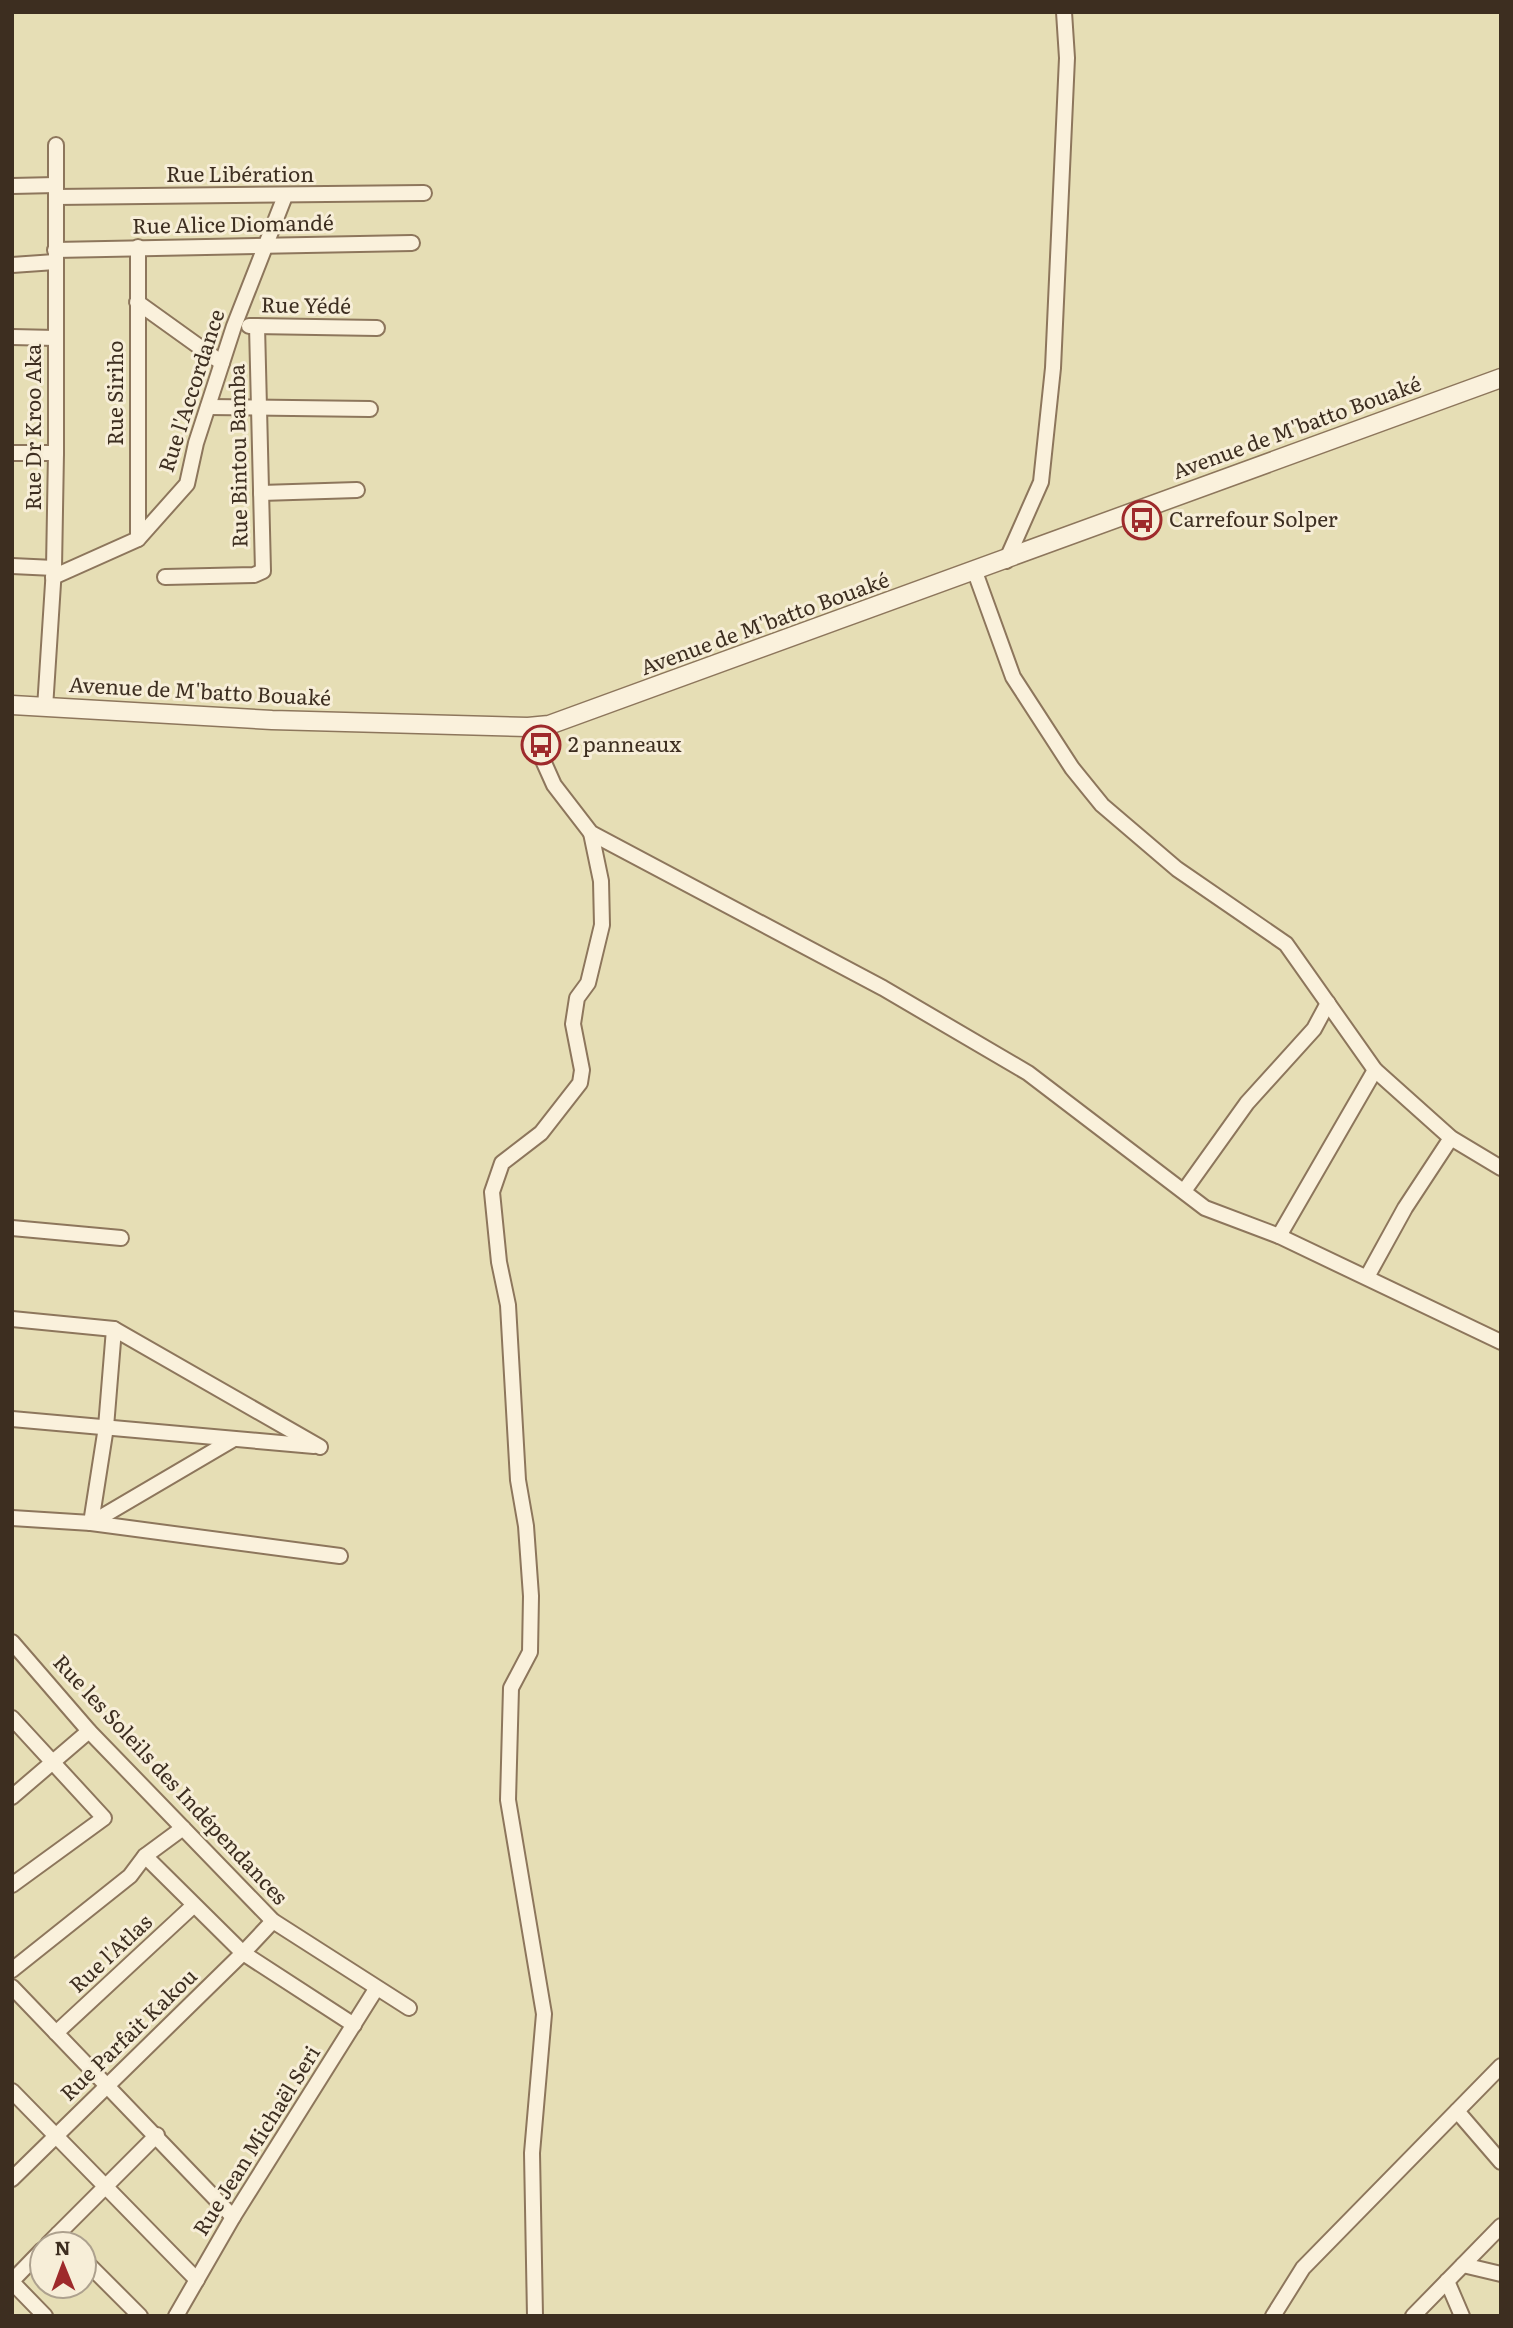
<svg xmlns="http://www.w3.org/2000/svg" width="1513" height="2328" font-family="Literata,serif">
<style>
.farmland{fill:#e6deb5;fill-rule:evenodd}
.lines{fill:none;stroke-linecap:round;stroke-linejoin:round}
.minor-casing{stroke:#8d765c;stroke-width:18}
.tertiary-casing{stroke:#8d765c;stroke-width:21}
.minor{stroke:#faf1dc;stroke-width:14}
.tertiary{stroke:#faf1dc;stroke-width:18}
.labels{text-anchor:middle;stroke-width:6;stroke-linejoin:round;paint-order:stroke}
.street-label{font-size:21px;fill:#3d2e20;stroke:#f7eed8}
.poi-label{font-size:21px;fill:#3d2e20;stroke:#f7eed8;text-anchor:start}
</style>
<rect width="100%" height="100%" fill="#f0e4c8"/>
<path class="farmland" d="M12,12H1501V2316H12ZM42,2244H84V2286H42Z"/>
<g class="lines">
<defs>
<g id="minor">
<path d="M12,186L56,185"/>
<path d="M56,197L424,193"/>
<path d="M55,250L412,243"/>
<path d="M12,265L55,262"/>
<path d="M137,302L222,363"/>
<path d="M249,326L377,328"/>
<path d="M12,337L56,338"/>
<path d="M208,407L370,409"/>
<path d="M12,453H56"/>
<path d="M261,493L357,490"/>
<path d="M138,539V247"/>
<path d="M1006,561L1041,482L1053,368L1067,58L1064,12"/>
<path d="M12,566L54,568"/>
<path d="M975,572L1013,677L1072,768L1102,805L1177,869L1286,944L1375,1070L1451,1138L1501,1168"/>
<path d="M53,577L138,539L187,484L196,443L234,326L285,196"/>
<path d="M165,577L254,575L263,571L257,326"/>
<path d="M45,708L54,568L56,453V145"/>
<path d="M528,727L554,785L591,833L883,988L1028,1073L1205,1208L1279,1236L1501,1342"/>
<path d="M1184,1191L1247,1103L1314,1029L1328,1003"/>
<path d="M12,1228L121,1238"/>
<path d="M1279,1236L1375,1070"/>
<path d="M1367,1277L1405,1208L1451,1138"/>
<path d="M12,1319L114,1329L320,1447"/>
<path d="M12,1419L314,1446"/>
<path d="M12,1518L91,1523L340,1556"/>
<path d="M91,1523L106,1427L114,1329"/>
<path d="M91,1523L234,1439"/>
<path d="M12,1642L89,1731L273,1921L409,2008"/>
<path d="M12,1718L104,1818L12,1885"/>
<path d="M12,1797L89,1731"/>
<path d="M145,1856L243,1953L354,2025"/>
<path d="M12,1970L130,1876L145,1856L183,1828"/>
<path d="M12,1987L233,2217"/>
<path d="M56,2033L193,1906"/>
<path d="M12,2091L197,2280"/>
<path d="M1457,2111L1501,2162"/>
<path d="M12,2179L243,1953L273,1921"/>
<path d="M58,2234L68,2244"/>
<path d="M48,2244L157,2135"/>
<path d="M84,2260L140,2316"/>
<path d="M1463,2265L1501,2274"/>
<path d="M12,2281L42,2250"/>
<path d="M1447,2281L1462,2316"/>
<path d="M12,2282L45,2316"/>
<path d="M176,2316L233,2217L376,1989"/>
<path d="M535,2316L532,2153L544,2014L508,1800L511,1688L530,1652L531,1596L526,1526L518,1480L508,1305L499,1262L492,1192L502,1163L541,1133L580,1083L582,1070L573,1024L577,998L588,983L602,925L601,881L591,833"/>
<path d="M1273,2316L1303,2268L1501,2066"/>
<path d="M1413,2316L1501,2226"/>
</g>
<path id="tertiary" d="M12,705L272,720L528,727L549,725L1501,378"/>
</defs>
<use href="#minor" class="minor-casing"/>
<use href="#tertiary" class="tertiary-casing"/>
<use href="#minor" class="minor"/>
<use href="#tertiary" class="tertiary"/>
</g>
<defs>
<symbol id="bus-ring" viewBox="-11 -11 22 22"><circle r="9.5" fill="#f7eed8" stroke="#9e2a2b" stroke-width="1.5"/><path d="M-5-6H5V4H4V6H2V4H-2V6H-4V4H-5ZM-3.5-4V0h7V-4ZM-3.5 1.2v1.5H-2V1.2ZM2 1.2v1.5H3.5V1.2Z" fill="#9e2a2b"/></symbol>
</defs>
<g fill-rule="evenodd">
<use href="#bus-ring" x="1120" y="498" width="44" height="44"/>
<use href="#bus-ring" x="519" y="723" width="44" height="44"/>
</g>
<g class="labels">
<g class="street-label">
<text x="240" y="182">Rue Libération</text>
<text transform="translate(233 225) rotate(-1)" y="7">Rue Alice Diomandé</text>
<text transform="translate(306 306) rotate(1)" y="7">Rue Yédé</text>
<text transform="translate(192 391) rotate(-72)" y="7">Rue l'Accordance</text>
<text transform="translate(116 393) rotate(-90)" y="7">Rue Siriho</text>
<text transform="translate(34 427) rotate(-90)" y="7">Rue Dr Kroo Aka</text>
<text transform="translate(1297 428) rotate(-20)" y="7">Avenue de M'batto Bouaké</text>
<text transform="translate(239 456) rotate(-91)" y="7">Rue Bintou Bamba</text>
<text transform="translate(765 624) rotate(-20)" y="7">Avenue de M'batto Bouaké</text>
<text transform="translate(200 692) rotate(3)" y="7">Avenue de M'batto Bouaké</text>
<text transform="translate(170 1780) rotate(47)" y="7">Rue les Soleils des Indépendances</text>
<text transform="translate(111 1954) rotate(-43)" y="7">Rue l'Atlas</text>
<text transform="translate(129 2035) rotate(-44)" y="7">Rue Parfait Kakou</text>
<text transform="translate(257 2141) rotate(-58)" y="7">Rue Jean Michaël Seri</text>
</g>
<g class="poi-label">
<text x="1169" y="527">Carrefour Solper</text>
<text x="568" y="752">2 panneaux</text>
</g>
</g>
<rect width="1513" height="2328" fill="none" stroke="#3d2e20" stroke-width="28"/>
<g transform="translate(63 2265) rotate(359)"><circle r="33" fill="#f7eed8" stroke="#ada18e" stroke-width="2"/>
<path d="M0-5L12 26L0 18L-12 26Z" fill="#9e2a2b"/>
<text y="-10" font-size="19" font-weight="bold" text-anchor="middle" fill="#3d2e20">N</text>
</g>
</svg>
